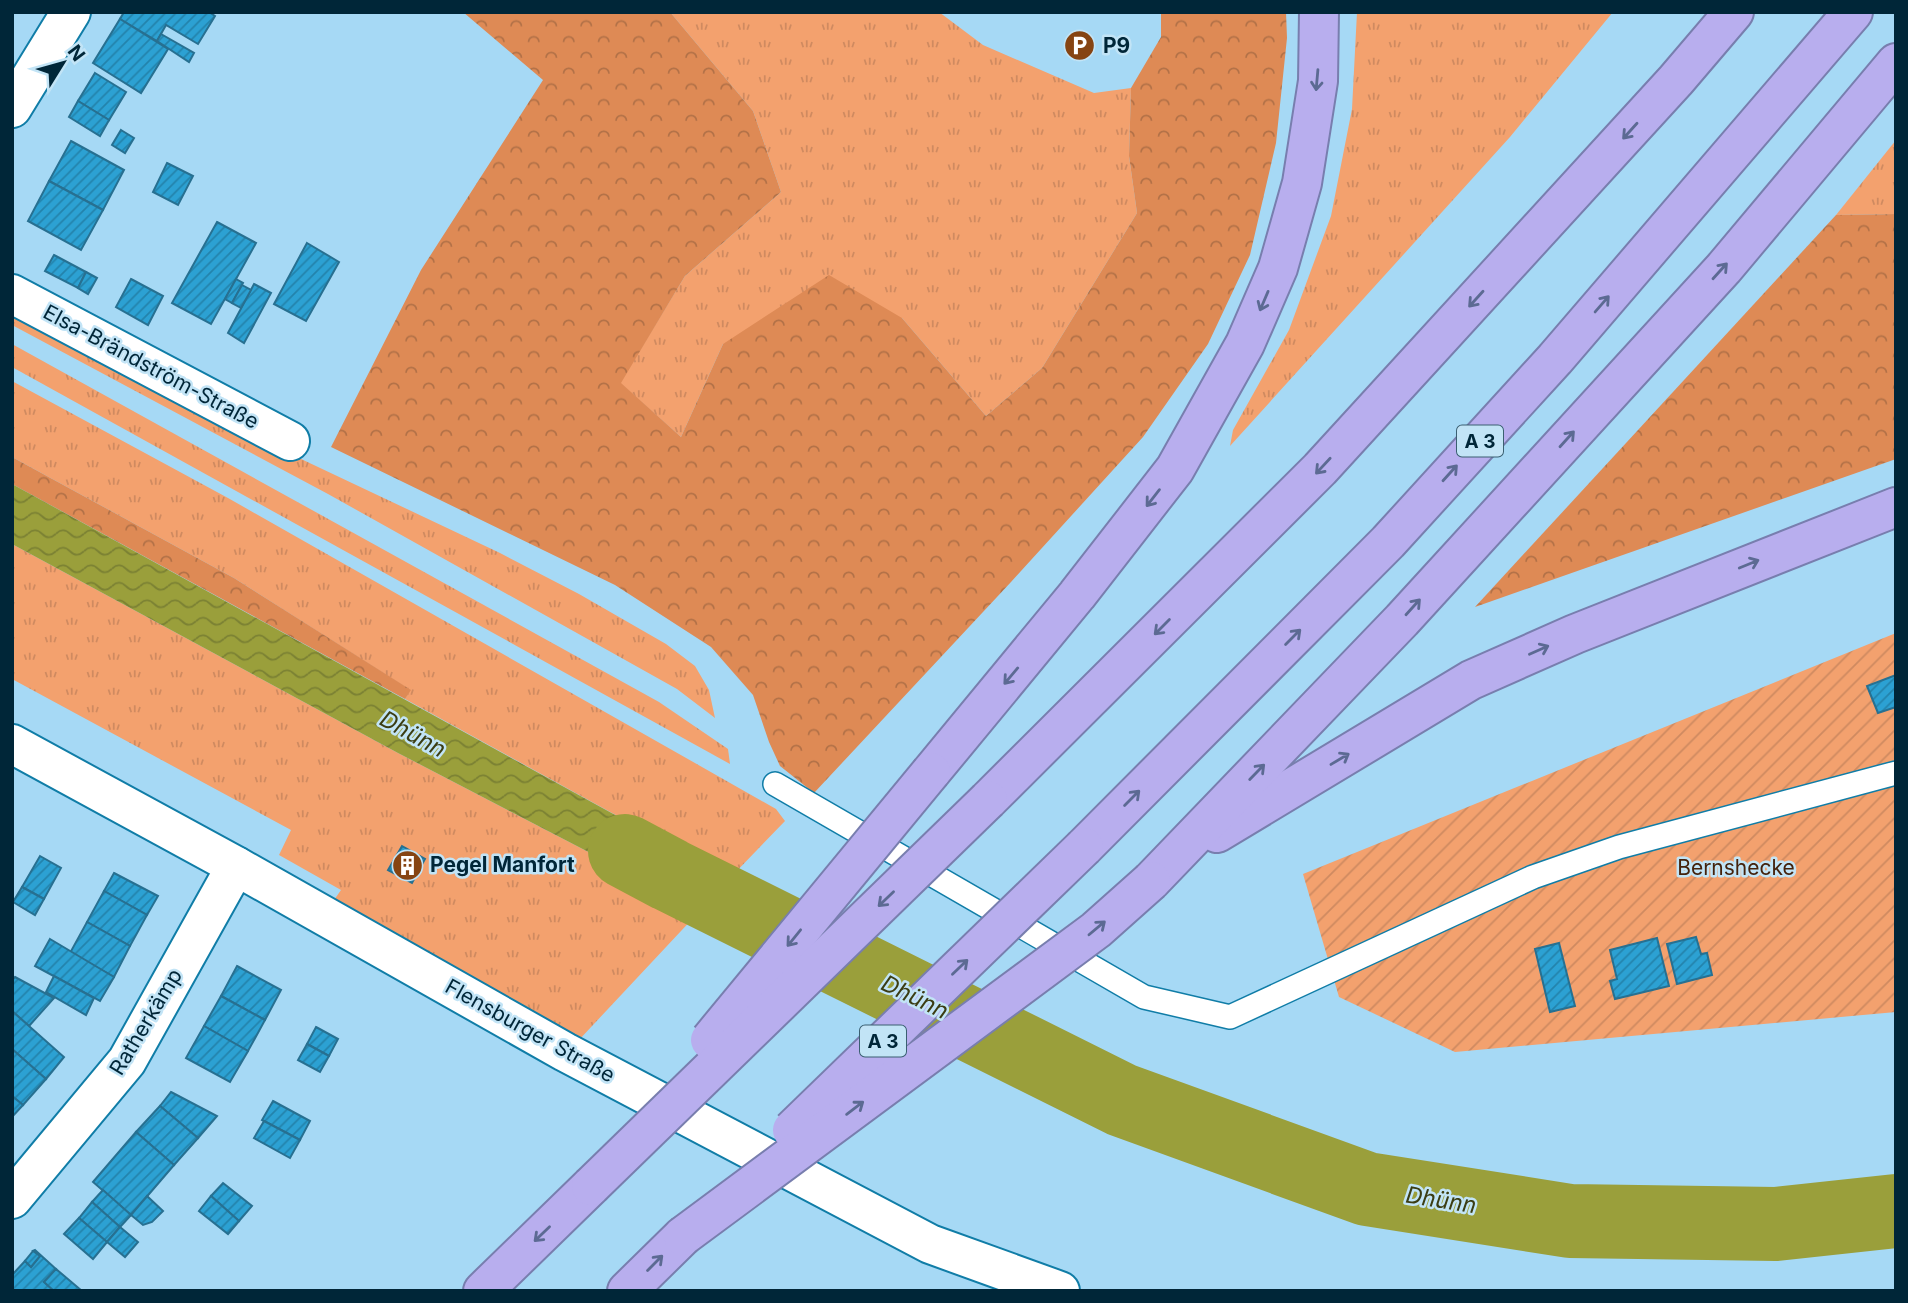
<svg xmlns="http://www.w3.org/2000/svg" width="1908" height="1303" font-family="Inter,sans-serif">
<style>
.grass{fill:url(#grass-tufts)}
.forest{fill:url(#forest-crowns)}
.garden{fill:url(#garden-furrows)}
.water{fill:url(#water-waves)}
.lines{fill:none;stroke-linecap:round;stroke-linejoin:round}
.river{stroke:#9a9f3b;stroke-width:74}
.building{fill:url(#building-hatch);stroke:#277091;stroke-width:2}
.lane-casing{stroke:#107da7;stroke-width:26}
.street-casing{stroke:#107da7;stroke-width:42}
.highway-casing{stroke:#787eae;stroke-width:42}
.lane{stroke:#fff;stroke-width:23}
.street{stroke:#fff;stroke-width:38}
.highway{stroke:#b8aeee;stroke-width:38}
.highway-bridge-casing{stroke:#787eae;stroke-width:42;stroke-linecap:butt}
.highway-bridge{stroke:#b8aeee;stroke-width:38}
.oneway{stroke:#5c6a93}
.labels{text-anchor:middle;stroke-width:5;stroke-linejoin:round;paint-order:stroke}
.shield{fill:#c2e4f6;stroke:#3a5f71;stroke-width:2}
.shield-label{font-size:19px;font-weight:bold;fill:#002638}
.poi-label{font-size:21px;font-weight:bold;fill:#002638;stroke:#c2e4f6;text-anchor:start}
.street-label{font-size:21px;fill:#002638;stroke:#c2e4f6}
.park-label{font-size:21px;fill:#44220c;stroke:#c2e4f6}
.water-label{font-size:23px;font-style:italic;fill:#3b3d13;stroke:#c2e4f6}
</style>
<defs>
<pattern id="grass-tufts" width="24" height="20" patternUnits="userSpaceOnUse" patternTransform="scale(1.75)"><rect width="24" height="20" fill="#f3a16e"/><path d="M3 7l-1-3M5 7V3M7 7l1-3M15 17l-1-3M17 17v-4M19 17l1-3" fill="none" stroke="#cf8a60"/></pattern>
<pattern id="forest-crowns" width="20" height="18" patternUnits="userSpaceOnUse" patternTransform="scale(1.75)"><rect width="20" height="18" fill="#de8a55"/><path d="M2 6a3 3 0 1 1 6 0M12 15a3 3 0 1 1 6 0" fill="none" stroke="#b27147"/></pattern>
<pattern id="garden-furrows" width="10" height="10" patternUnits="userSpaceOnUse" patternTransform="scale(1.75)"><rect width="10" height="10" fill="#f3a16e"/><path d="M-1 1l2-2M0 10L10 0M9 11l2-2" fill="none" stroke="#cf8a60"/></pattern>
<pattern id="water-waves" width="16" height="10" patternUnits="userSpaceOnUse" patternTransform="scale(1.75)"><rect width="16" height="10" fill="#9a9f3b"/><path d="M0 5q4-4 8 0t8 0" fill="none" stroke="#7b8133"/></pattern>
<pattern id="building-hatch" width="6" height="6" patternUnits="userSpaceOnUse" patternTransform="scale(1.75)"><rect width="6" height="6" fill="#2ca1d3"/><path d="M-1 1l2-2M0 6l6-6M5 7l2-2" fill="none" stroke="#2383ac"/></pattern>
</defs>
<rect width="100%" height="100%" fill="#a6d9f5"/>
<g class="grass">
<path d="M670,12H939L983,45L1094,93L1131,88L1129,156L1137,213L1042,368L986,416L902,318L723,344L681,437L620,383L685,276L781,192L753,111Z"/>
<path d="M1357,12H1613L1510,137L1230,446L1233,430L1289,330L1331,216L1352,109Z"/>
<path d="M1896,140V214L1836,215Z"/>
<path d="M12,311L223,422L500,553L579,594L666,644L695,666L709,690L715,718L677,689L328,494L12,325Z"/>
<path d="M12,344L659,702L728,749L730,764L12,367Z"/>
<path d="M12,381L228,498L776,809L785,821L730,878L405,699L410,690L234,578L12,457Z"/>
<path d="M12,544L398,753L600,858L696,915L578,1041L530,1010L332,903L341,890L279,855L291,830L12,679Z"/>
</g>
<g class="forest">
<path d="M463,12H670L753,111L781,192L685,276L621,383L681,437L723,344L829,275L902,318L986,416L1042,368L1137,213L1129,156L1131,88L1161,37V12H1286L1287,38L1276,143L1250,255L1208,344L1143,437L1011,582L814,793L780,766L769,742L753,695L711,647L615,585L331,447L421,270L543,80Z"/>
<path d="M1896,214V459L1475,607L1836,215Z"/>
<path d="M12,457L234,578L411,690L405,699L12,484Z"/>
</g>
<path class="garden" d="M1896,633V1012L1455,1052L1339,997L1303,874Z"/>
<path class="water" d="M12,484L730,878L696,915L600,858L398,753L12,544Z"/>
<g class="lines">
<path class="river" d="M625,851L670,875L1122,1100L1367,1189L1570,1221L1776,1224L1896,1211"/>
</g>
<g class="building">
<path d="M124,12H209L215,16L198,44L166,25L157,41L120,19Z"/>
<path d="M120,19L168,49L141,93L93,63Z"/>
<path d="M161,34L194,53L189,62L157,41Z"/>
<path d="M95,73L126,92L109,120L78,101Z"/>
<path d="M78,101L109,120L100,136L69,117Z"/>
<path d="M121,130L134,138L125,153L112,145Z"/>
<path d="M71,141L124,170L103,210L49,181Z"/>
<path d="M167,163L193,176L178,205L153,192Z"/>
<path d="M49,181L103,210L81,250L28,221Z"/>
<path d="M217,222L256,243L211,324L172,303Z"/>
<path d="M307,243L339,262L306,321L274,304Z"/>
<path d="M54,255L86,272L78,288L45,271Z"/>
<path d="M86,272L97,278L88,294L78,288Z"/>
<path d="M131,279L163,296L148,325L116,307Z"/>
<path d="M236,279L243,283L232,303L225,299Z"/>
<path d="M254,284L271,293L244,343L228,333Z"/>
<path d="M242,285L251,290L241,308L232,303Z"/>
<path d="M1896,675V707L1878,713L1867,686Z"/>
<path d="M402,846L425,859L412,883L388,870Z"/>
<path d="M40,856L61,868L44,899L22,887Z"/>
<path d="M114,873L158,896L147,915L104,891Z"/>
<path d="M22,887L44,899L35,915L13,902Z"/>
<path d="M104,891L147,915L130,946L87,922Z"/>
<path d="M87,922L130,946L114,977L70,953Z"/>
<path d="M1696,937L1701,954L1707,953L1712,975L1677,984L1667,944Z"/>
<path d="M1657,938L1669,986L1615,999L1610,981L1617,979L1610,950Z"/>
<path d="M50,939L114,977L100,1001L35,966Z"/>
<path d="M1559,943L1575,1006L1550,1012L1535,949Z"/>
<path d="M237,966L281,990L265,1020L221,996Z"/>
<path d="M54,976L94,998L86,1015L46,992Z"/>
<path d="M15,977L54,998L29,1026L12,1011V980Z"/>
<path d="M221,996L265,1020L248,1051L204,1026Z"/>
<path d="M12,1011L64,1057L46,1079L12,1049Z"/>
<path d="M204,1026L248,1051L230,1082L186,1058Z"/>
<path d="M316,1027L338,1039L329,1056L307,1044Z"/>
<path d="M307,1044L329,1056L320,1072L298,1060Z"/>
<path d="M12,1049L46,1079L23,1105L12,1096Z"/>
<path d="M171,1092L217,1116L198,1138L160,1106Z"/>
<path d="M12,1096L23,1105L12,1117Z"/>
<path d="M273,1101L310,1121L300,1140L262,1120Z"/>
<path d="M160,1106L198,1138L174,1165L136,1132Z"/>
<path d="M264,1121L300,1140L290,1158L254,1138Z"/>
<path d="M136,1132L174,1165L131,1215L93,1182Z"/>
<path d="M223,1183L252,1206L239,1221L211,1196Z"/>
<path d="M103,1190L131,1215L120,1227L92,1202Z"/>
<path d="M147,1196L163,1211L152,1222L143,1225L131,1215Z"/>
<path d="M211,1196L239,1221L228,1234L199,1211Z"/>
<path d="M92,1202L120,1227L107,1242L79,1218Z"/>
<path d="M79,1218L107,1242L93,1259L64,1234Z"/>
<path d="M120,1227L138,1242L125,1257L107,1242Z"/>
<path d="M35,1250L56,1269L44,1282L54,1291H12V1275L25,1261L31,1267L40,1256L33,1251Z"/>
<path d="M33,1251L40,1256L31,1267L25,1261Z"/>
<path d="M56,1269L82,1291H54L44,1282Z"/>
</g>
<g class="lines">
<defs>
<path id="lane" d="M775,784L1144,997L1230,1017L1533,877L1619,847L1896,773"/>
<g id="street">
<path d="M12,108L71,12"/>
<path d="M12,294L290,441"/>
<path d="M12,744L236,866L565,1052L930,1244L1060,1291"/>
<path d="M12,1199L127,1061L236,866"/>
</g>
<g id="highway">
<path d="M931,772L1077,595L1175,469L1245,344L1278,268L1302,183L1318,81L1319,12"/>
<path d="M988,800L1320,469L1676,80L1734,12"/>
<path d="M1217,833L1471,680L1575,634L1896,507"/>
<path d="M1084,847L1388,542L1555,359L1853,12"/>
<path d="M1151,881L1402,620L1724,268L1896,63"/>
<path d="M483,1291L591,1186"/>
<path d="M627,1291L683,1236"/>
</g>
</defs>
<use href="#lane" class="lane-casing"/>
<use href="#street" class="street-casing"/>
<use href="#highway" class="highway-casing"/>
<use href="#lane" class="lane"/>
<use href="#street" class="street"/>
<use href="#highway" class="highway"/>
<defs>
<g id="highway-bridge">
<path d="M710,1040L931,772"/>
<path d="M792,1130L1084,847"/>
<path d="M591,1186L988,800"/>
<path d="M683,1236L1096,930L1151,881"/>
</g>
</defs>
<use href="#highway-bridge" class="highway-bridge-casing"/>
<use href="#highway-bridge" class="highway-bridge"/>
</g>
<defs><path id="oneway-shaft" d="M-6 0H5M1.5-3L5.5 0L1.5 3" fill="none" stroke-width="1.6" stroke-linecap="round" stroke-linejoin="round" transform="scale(1.75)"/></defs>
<g class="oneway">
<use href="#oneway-shaft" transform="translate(1317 80) rotate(95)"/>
<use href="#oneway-shaft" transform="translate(1630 131) rotate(132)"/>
<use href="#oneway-shaft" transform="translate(1720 271) rotate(-48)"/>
<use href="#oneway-shaft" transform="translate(1476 299) rotate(132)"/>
<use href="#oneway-shaft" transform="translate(1264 301) rotate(113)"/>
<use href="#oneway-shaft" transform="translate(1602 304) rotate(-49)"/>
<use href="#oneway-shaft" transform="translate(1567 439) rotate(-48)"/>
<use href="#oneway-shaft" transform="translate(1323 466) rotate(133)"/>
<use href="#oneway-shaft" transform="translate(1450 473) rotate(-48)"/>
<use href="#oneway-shaft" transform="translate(1153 498) rotate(128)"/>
<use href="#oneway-shaft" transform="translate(1749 564) rotate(-22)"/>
<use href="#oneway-shaft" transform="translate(1413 607) rotate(-48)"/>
<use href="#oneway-shaft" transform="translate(1162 627) rotate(135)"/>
<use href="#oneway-shaft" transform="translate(1293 637) rotate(-45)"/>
<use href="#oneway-shaft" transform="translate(1539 650) rotate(-24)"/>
<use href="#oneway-shaft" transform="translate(1011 676) rotate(130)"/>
<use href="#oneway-shaft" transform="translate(1340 759) rotate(-31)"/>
<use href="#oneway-shaft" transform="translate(1257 772) rotate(-46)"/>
<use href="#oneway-shaft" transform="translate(1132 798) rotate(-45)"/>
<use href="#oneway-shaft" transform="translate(886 899) rotate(136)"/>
<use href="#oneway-shaft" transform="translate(1097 928) rotate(-40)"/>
<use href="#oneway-shaft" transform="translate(794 938) rotate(129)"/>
<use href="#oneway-shaft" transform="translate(960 967) rotate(-44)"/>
<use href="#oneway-shaft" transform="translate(855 1108) rotate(-37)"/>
<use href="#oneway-shaft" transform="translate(542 1234) rotate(136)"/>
<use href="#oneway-shaft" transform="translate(655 1263) rotate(-45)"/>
</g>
<defs>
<symbol id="parking-disc" viewBox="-11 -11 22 22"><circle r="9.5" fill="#864412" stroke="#c2e4f6"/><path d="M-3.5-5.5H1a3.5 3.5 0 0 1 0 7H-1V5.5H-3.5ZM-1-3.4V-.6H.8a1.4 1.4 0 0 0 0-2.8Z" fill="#fff"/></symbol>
<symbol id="building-disc" viewBox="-11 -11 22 22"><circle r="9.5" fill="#864412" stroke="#c2e4f6"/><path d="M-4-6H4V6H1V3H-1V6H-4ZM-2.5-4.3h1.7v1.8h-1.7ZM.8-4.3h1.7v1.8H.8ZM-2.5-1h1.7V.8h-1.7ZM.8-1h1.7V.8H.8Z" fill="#fff"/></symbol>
</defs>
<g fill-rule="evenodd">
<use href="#parking-disc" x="1062" y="28" width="35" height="35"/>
<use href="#building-disc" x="390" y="848" width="35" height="35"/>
</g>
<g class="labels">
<g class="shield">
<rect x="1457" y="425.5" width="46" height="31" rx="5"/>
<rect x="860" y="1025.5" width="46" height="31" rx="5"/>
</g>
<g class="shield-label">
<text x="1480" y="448">A 3</text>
<text x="883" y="1048">A 3</text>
</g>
<g class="poi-label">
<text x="1103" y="53">P9</text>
<text x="430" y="872">Pegel Manfort</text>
</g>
<g class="street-label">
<text transform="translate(151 367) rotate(28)" y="7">Elsa-Brändström-Straße</text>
<text transform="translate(146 1022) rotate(-59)" y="7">Ratherkämp</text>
<text transform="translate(530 1031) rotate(29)" y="7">Flensburger Straße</text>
</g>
<g class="park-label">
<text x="1736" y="875">Bernshecke</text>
</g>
<g class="water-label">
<text transform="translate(413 734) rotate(29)" y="8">Dhünn</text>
<text transform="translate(915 997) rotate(26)" y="8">Dhünn</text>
<text transform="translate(1441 1200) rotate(9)" y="8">Dhünn</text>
</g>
</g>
<rect width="1908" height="1303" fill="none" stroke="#002638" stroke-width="28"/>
<g transform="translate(63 63) rotate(53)" stroke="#c2e4f6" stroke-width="5" paint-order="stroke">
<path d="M0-5L12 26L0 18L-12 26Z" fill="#002638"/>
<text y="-10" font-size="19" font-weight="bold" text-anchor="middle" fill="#002638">N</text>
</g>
</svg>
